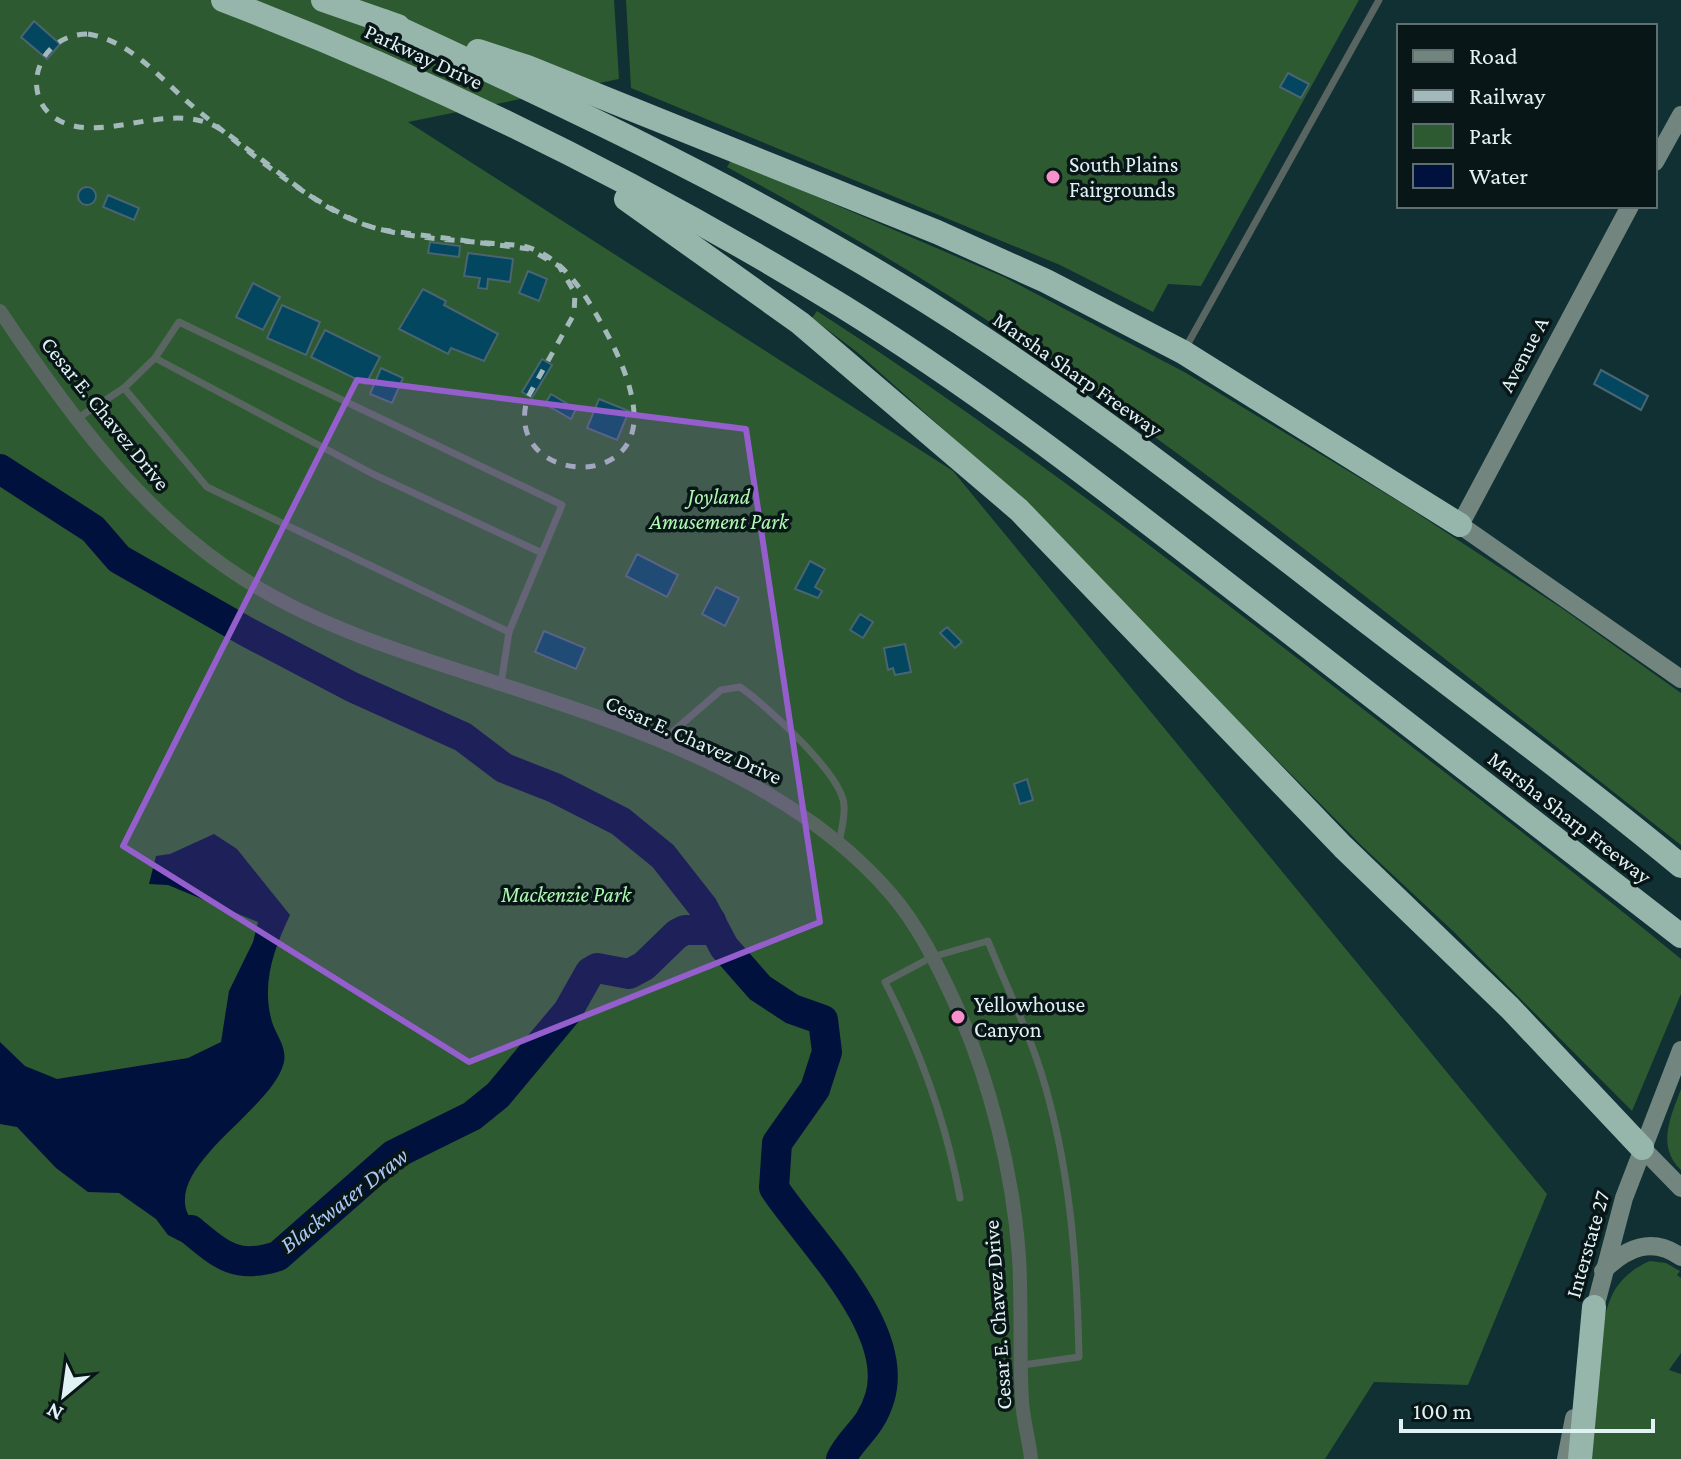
<svg xmlns="http://www.w3.org/2000/svg" width="1681" height="1459" font-family="'Crimson Pro',serif">
<style>
.green{fill:#2d5a30}
.water{fill:#00113e}
.lines{fill:none;stroke-linecap:round;stroke-linejoin:round}
.river{stroke:#00113e;stroke-width:30}
.building{fill:#03465f;stroke:#4a6471;stroke-width:2}
.service{stroke:#596561;stroke-width:7}
.minor{stroke:#596561;stroke-width:14}
.secondary{stroke:#72867f;stroke-width:18}
.motorway{stroke:#96b6ac;stroke-width:24}
.rail{stroke:#a3b9bb;stroke-width:5;stroke-dasharray:10 10;stroke-linecap:butt}
.marked{fill:#945ecc;fill-opacity:0.2;stroke:#945ecc;stroke-width:6;stroke-linejoin:round}
.poi-dot{fill:#f990ca;stroke:#091617;stroke-width:3}
.labels{text-anchor:middle;stroke-width:7;stroke-linejoin:round;paint-order:stroke}
.street-label{font-size:22px;fill:#e1f2f4;stroke:#091617}
.poi-label{font-size:22px;fill:#e1f2f4;stroke:#091617;text-anchor:start}
.park-label{font-size:22px;font-style:italic;fill:#aff9b1;stroke:#091617}
.water-label{font-size:24px;font-style:italic;fill:#acc9f8;stroke:#091617}
</style>
<rect width="100%" height="100%" fill="#103033"/>
<g class="green">
<path d="M0,0H614L619,79L408,122L953,471L1547,1194L1468,1385L1374,1382L1325,1459H0Z"/>
<path d="M626,0H1359L1201,286L1168,284L1153,312L1060,265L631,88Z"/>
<path d="M731,160L1004,277L1186,373L1403,504L1560,607L1681,693V845C1468,679 1260,506 1037,354C938,285 833,225 727,167Z"/>
<path d="M817,311C990,423 1152,546 1315,672C1438,767 1561,861 1681,959V994L1632,1111L1455,933L1363,847L1000,480L857,352L812,318Z"/>
<path d="M1681,1089V1170C1656,1146 1671,1116 1681,1089Z"/>
<path d="M1650,1261L1666,1263L1680,1271L1677,1275L1681,1278V1353L1669,1370L1681,1374V1459H1584C1589,1420 1596,1318 1616,1288C1625,1275 1636,1267 1650,1261Z"/>
</g>
<path class="water" d="M214,834L237,849L290,915C274,949 261,983 272,1022C276,1035 287,1047 284,1062C274,1108 169,1162 187,1212C194,1229 211,1240 221,1255L213,1258L168,1235L156,1219L119,1193L88,1192L56,1168L17,1127L0,1124V1042L25,1066L57,1079L188,1058L221,1042L229,991L253,942L258,922L168,885L149,884L156,856L170,854Z"/>
<g class="lines">
<g class="river">
<path d="M0,469L93,529L119,559L247,632L352,687L463,737L504,768L555,788L620,821L663,856L703,907L724,947L760,988L792,1009L823,1020L827,1052L815,1089L777,1143L774,1188C810,1242 900,1328 880,1397C870,1430 854,1434 841,1459"/>
<path d="M191,1230C221,1255 237,1270 278,1256L393,1155L472,1116L498,1095L568,1011L590,972L597,968L629,974L644,966L677,934L685,930H705L711,921"/>
</g>
</g>
<g class="building">
<path d="M34,21L60,44L47,59L21,37Z"/>
<path d="M1288,73L1309,84L1301,98L1280,87Z"/>
<circle cx="87" cy="196" r="9"/>
<path d="M108,195L139,208L134,220L103,207Z"/>
<path d="M430,242L460,246L459,257L428,253Z"/>
<path d="M468,253L513,259L510,282L488,279L487,289L478,288L480,278L464,276Z"/>
<path d="M528,271L547,279L539,301L519,293Z"/>
<path d="M253,283L280,297L263,330L236,317Z"/>
<path d="M423,289L446,301L444,305L498,334L484,361L451,348L448,354L399,329Z"/>
<path d="M282,305L320,322L306,355L267,338Z"/>
<path d="M325,330L380,357L366,384L311,357Z"/>
<path d="M542,359L552,365L532,398L522,392Z"/>
<path d="M381,368L403,378L392,403L370,394Z"/>
<path d="M1601,370L1648,396L1641,410L1594,384Z"/>
<path d="M551,394L576,409L571,419L545,404Z"/>
<path d="M599,399L629,411L617,440L587,428Z"/>
<path d="M637,554L678,575L667,597L626,576Z"/>
<path d="M810,561L825,569L815,587L822,591L818,598L795,589Z"/>
<path d="M716,587L739,598L725,626L702,614Z"/>
<path d="M860,614L873,622L863,638L850,630Z"/>
<path d="M947,627L962,642L955,648L940,633Z"/>
<path d="M544,631L585,648L576,669L535,652Z"/>
<path d="M905,644L911,672L895,675L893,668L888,670L884,648Z"/>
<path d="M1027,779L1033,800L1020,804L1014,784Z"/>
</g>
<g class="lines">
<g class="service">
<path d="M1186,347L1379,0"/>
<path d="M155,358L373,474L542,553"/>
<path d="M124,388L155,358L179,322L562,505L509,632"/>
<path d="M78,418L124,388L207,487L509,632L501,684"/>
<path d="M661,742L721,690L740,687C765,704 844,776 844,806C845,818 841,831 839,843"/>
<path d="M960,1198C946,1121 921,1052 885,982L932,957L988,941C1005,984 1027,1027 1041,1072C1070,1165 1077,1260 1079,1357L1023,1365"/>
</g>
<path class="minor" d="M0,311C68,413 144,518 250,583C320,626 398,651 476,676C621,723 789,775 891,894C918,925 938,966 955,1003C990,1080 1013,1173 1019,1257C1022,1305 1019,1353 1022,1401C1023,1420 1029,1439 1031,1459"/>
<g class="secondary">
<path d="M1655,162L1681,115"/>
<path d="M1630,206L1460,525L1681,679"/>
<path d="M1642,1148L1681,1188"/>
<path d="M1603,1271C1626,1248 1652,1236 1681,1257"/>
<path d="M1592,1319L1624,1198L1681,1050"/>
<path d="M1566,1459L1574,1418"/>
</g>
<g class="motorway">
<path d="M223,0C438,82 646,186 842,306C986,395 1119,500 1253,604C1395,715 1538,825 1681,936"/>
<path d="M323,0L398,26"/>
<path d="M383,21C558,102 732,183 898,284C1058,381 1205,497 1354,612C1463,696 1575,778 1681,866"/>
<path d="M478,51L527,67L937,232L1046,281L1183,352L1460,525"/>
<path d="M626,199L800,323L1019,510L1343,847L1510,1008L1642,1148"/>
<path d="M1580,1459L1594,1307"/>
</g>
<path class="rail" d="M88,34C132,41 163,82 196,109C245,149 298,194 356,221C396,240 478,241 524,246C561,256 582,289 600,321C615,347 632,382 634,413C639,495 501,479 528,397L574,314L575,293L559,266L529,249L383,230C333,219 293,183 253,153C240,144 227,132 213,125C166,104 109,139 67,124C16,106 33,34 88,34Z"/>
</g>
<path class="marked" d="M357,380L746,429L820,922L469,1062L123,846Z"/>
<g class="poi-dot">
<circle cx="1053" cy="177" r="8"/>
<circle cx="958" cy="1017" r="8"/>
</g>
<g class="labels">
<g class="street-label">
<text transform="translate(424 56) rotate(25)" y="8">Parkway Drive</text>
<text transform="translate(1523 354) rotate(-62)" y="8">Avenue A</text>
<text transform="translate(1078 374) rotate(35)" y="8">Marsha Sharp Freeway</text>
<text transform="translate(106 413) rotate(51)" y="8">Cesar E. Chavez Drive</text>
<text transform="translate(694 739) rotate(24)" y="8">Cesar E. Chavez Drive</text>
<text transform="translate(1570 817) rotate(38)" y="8">Marsha Sharp Freeway</text>
<text transform="translate(1587 1244) rotate(-74)" y="8">Interstate 27</text>
<text transform="translate(997 1315) rotate(-94)" y="8">Cesar E. Chavez Drive</text>
</g>
<g class="poi-label">
<text x="1069" y="172">South Plains<tspan x="1069" dy="25">Fairgrounds</tspan></text>
<text x="974" y="1012">Yellowhouse<tspan x="974" dy="25">Canyon</tspan></text>
</g>
<g class="park-label">
<text x="719" y="504">Joyland<tspan x="719" dy="25">Amusement Park</tspan></text>
<text x="566" y="902">Mackenzie Park</text>
</g>
<g class="water-label">
<text transform="translate(344 1200) rotate(-38)" y="8">Blackwater Draw</text>
</g>
</g>
<rect x="1397" y="24" width="260" height="184" fill="#091617" stroke="#5f6e6f" stroke-width="2"/>
<rect x="1413" y="50" width="40" height="12" fill="#72867f" stroke="#5f6e6f" stroke-width="2"/>
<text x="1469" y="64" font-size="24" fill="#e1f2f4">Road</text>
<rect x="1413" y="90" width="40" height="12" fill="#a3b9bb" stroke="#5f6e6f" stroke-width="2"/>
<text x="1469" y="104" font-size="24" fill="#e1f2f4">Railway</text>
<rect x="1413" y="124" width="40" height="24" fill="#2d5a30" stroke="#5f6e6f" stroke-width="2"/>
<text x="1469" y="144" font-size="24" fill="#e1f2f4">Park</text>
<rect x="1413" y="164" width="40" height="24" fill="#00113e" stroke="#5f6e6f" stroke-width="2"/>
<text x="1469" y="184" font-size="24" fill="#e1f2f4">Water</text>
<g transform="translate(64 1395) rotate(209)" stroke="#091617" stroke-width="6" paint-order="stroke">
<path d="M0-6L14 30L0 20L-14 30Z" fill="#e1f2f4"/>
<text y="-12" font-size="22" font-weight="bold" text-anchor="middle" fill="#e1f2f4">N</text>
</g>
<path d="M1401 1419v12h252v-12" fill="none" stroke="#e1f2f4" stroke-width="4"/>
<text x="1413" y="1419" font-size="24" fill="#e1f2f4" stroke="#091617" stroke-width="6" paint-order="stroke">100 m</text>
</svg>
